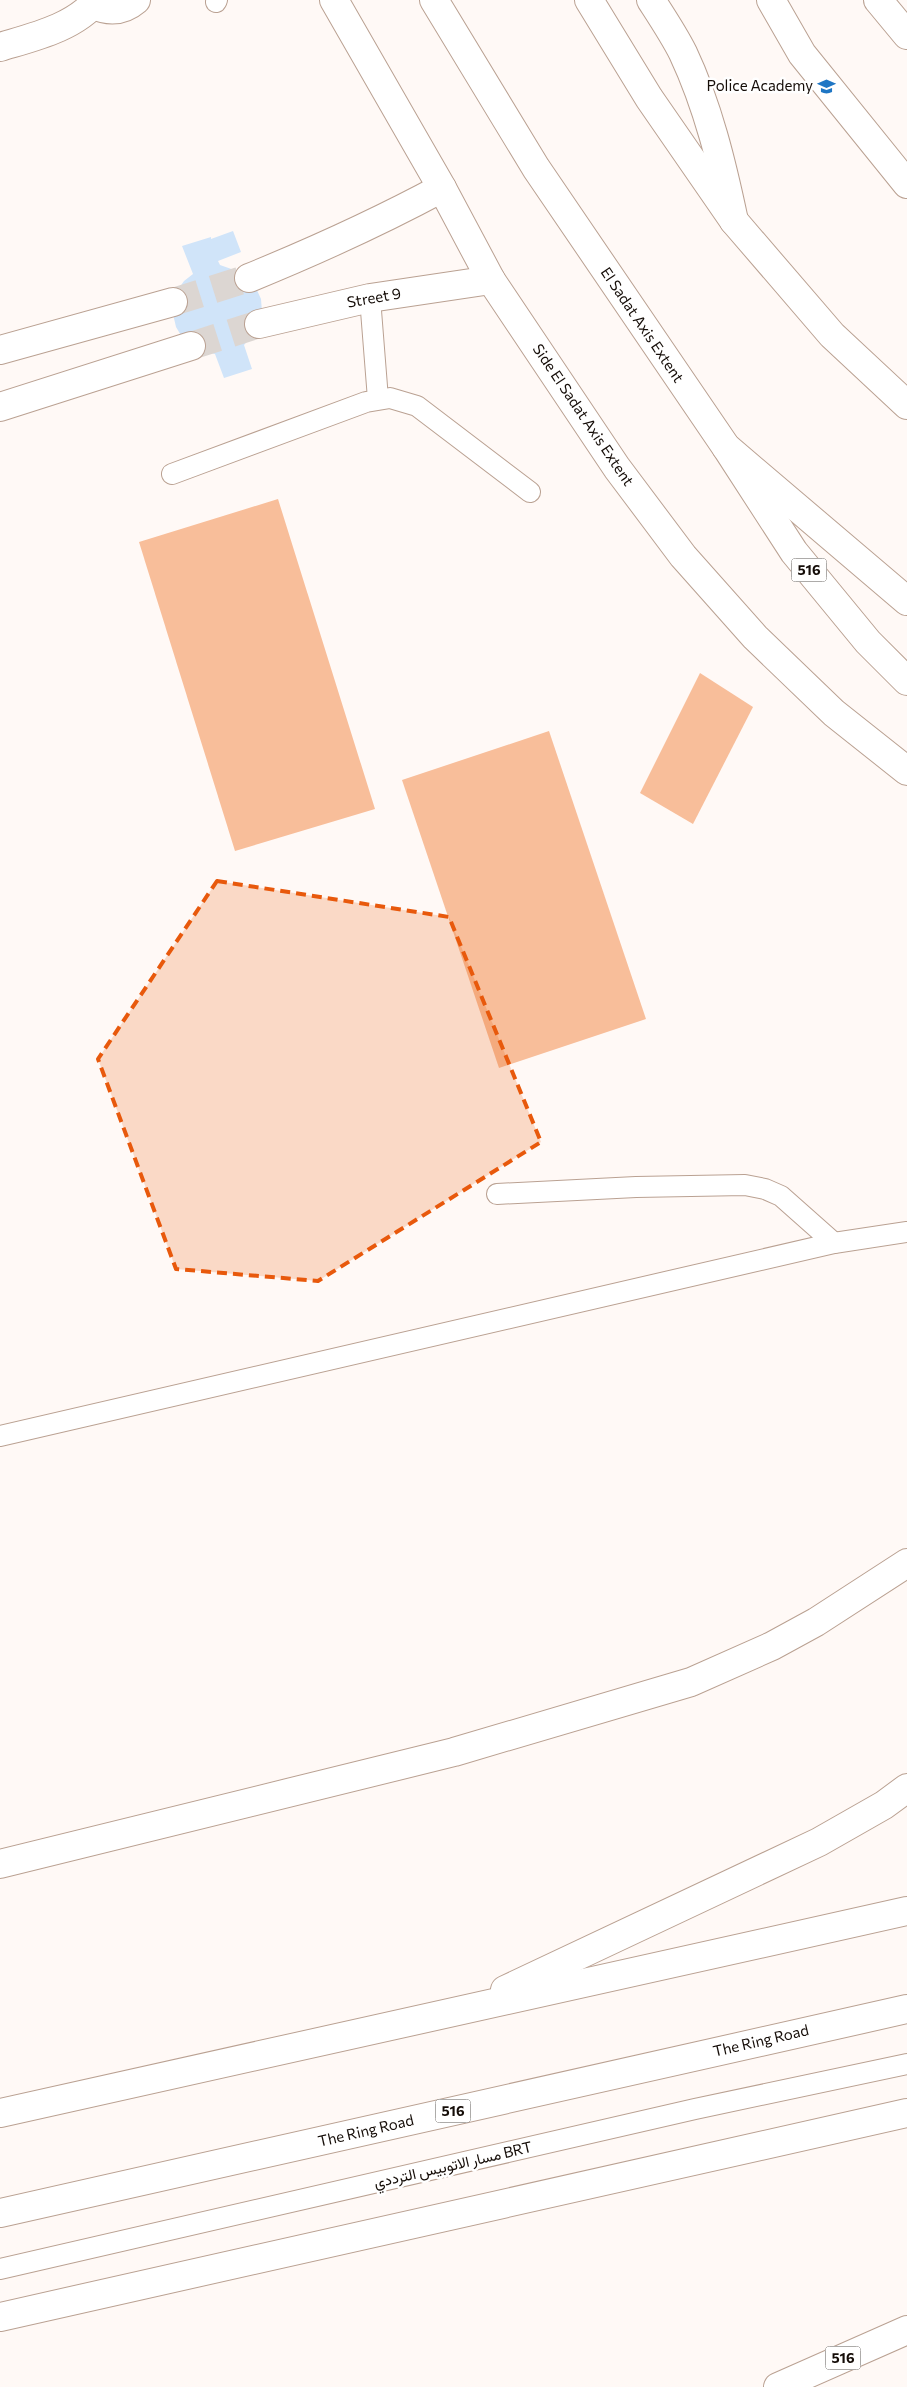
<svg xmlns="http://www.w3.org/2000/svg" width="907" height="2387" font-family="Commissioner,Vazirmatn,sans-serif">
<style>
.park{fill:#f8be9a}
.building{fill:#d0e4f9}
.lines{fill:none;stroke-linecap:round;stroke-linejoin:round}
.secondary-tunnel{stroke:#dcd6d2;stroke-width:28;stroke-dasharray:28 14;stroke-linecap:butt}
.lane-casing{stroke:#baa192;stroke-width:22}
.street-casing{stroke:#baa192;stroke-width:30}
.secondary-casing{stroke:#baa192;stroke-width:30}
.primary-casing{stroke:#baa192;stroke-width:30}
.highway-casing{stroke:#baa192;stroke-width:30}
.lane{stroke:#fff;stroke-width:20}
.street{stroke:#fff;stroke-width:28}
.secondary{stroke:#fff;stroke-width:28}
.primary{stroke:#fff;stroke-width:28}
.highway{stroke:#fff;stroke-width:28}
.marked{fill:#e8590c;fill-opacity:0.2;stroke:#e8590c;stroke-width:4;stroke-dasharray:10 6;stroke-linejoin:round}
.labels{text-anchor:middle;stroke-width:5;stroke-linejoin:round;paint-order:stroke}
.shield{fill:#fff;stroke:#5b5652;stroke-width:1}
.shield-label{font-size:14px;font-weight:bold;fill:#150d08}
.poi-label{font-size:15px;fill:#150d08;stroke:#fff;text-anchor:end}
.street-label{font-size:15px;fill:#150d08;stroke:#fff}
</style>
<rect width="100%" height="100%" fill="#fff9f6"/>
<g class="park">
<path d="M278,499L375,809L235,851L139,542Z"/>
<path d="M700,673L753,707L693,824L640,793Z"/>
<path d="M549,731L646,1019L499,1068L402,780Z"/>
</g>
<path class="building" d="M233,231L241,252L218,261L220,265L240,272L256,288L261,299L262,312L255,332L244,345L252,369L224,378L215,354L198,350L182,337L176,327L173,314L177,291L184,281L193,274L182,246L211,237V239Z"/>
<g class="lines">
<g class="secondary-tunnel">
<path d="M173,302L249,278"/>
<path d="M191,346L259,324"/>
</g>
<defs>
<g id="lane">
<path d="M216,2L217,0"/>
<path d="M370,298L378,399"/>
<path d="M172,474L366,402L390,398L417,406L530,492"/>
<path d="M497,1194L636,1187L745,1185L765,1189L781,1196L834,1243"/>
<path d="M0,1436L834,1243L907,1232"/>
<path d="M0,2269L695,2109L907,2064"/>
</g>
<g id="street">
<path d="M771,0L802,54L907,184"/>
<path d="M878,0L907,35"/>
<path d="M93,5C109,12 122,12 136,0"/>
<path d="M0,47C33,37 74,28 97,0"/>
</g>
<g id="secondary">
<path d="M334,0L442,188L491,280L617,468L683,556L755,637L834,713L907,771"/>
<path d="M651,0C662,17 674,35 683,53C708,106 722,164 734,221"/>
<path d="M249,278C315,251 379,222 442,188"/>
<path d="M259,324L370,298L491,280"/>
<path d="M0,350L173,302"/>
<path d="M0,407L191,346"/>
<path d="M0,1864L454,1752L691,1682L772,1646L816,1622L907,1563"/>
</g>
<g id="primary">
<path d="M434,0L536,168L726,447L907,601"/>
<path d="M589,0L649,98L734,221L832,335L907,405"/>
</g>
<g id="highway">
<path d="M726,447L794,552L868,642L907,681"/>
<path d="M505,1990L819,1842L884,1805L907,1788"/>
<path d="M0,2113L907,1911"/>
<path d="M0,2213L907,2009"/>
<path d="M0,2317L907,2113"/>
<path d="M778,2387L907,2330"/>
</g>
</defs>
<use href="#lane" class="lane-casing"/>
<use href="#street" class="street-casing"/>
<use href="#secondary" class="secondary-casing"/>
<use href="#primary" class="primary-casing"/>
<use href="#highway" class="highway-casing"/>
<use href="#lane" class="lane"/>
<use href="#street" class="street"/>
<use href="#secondary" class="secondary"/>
<use href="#primary" class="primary"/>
<use href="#highway" class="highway"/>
</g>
<path class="marked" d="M217,881L449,917L541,1142L318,1281L176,1269L98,1059Z"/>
<defs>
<symbol id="university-bare" viewBox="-9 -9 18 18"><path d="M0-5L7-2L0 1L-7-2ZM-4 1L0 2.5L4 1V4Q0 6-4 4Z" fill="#1f76c4" stroke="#fff" stroke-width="2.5" paint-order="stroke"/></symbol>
</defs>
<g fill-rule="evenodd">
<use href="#university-bare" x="814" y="74" width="25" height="25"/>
</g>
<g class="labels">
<g class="shield">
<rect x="791.5" y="558.5" width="35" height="23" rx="4"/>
<rect x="435.5" y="2099.5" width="35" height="23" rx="4"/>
<rect x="825.5" y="2346.5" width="35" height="23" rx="4"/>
</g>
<g class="shield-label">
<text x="809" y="575">516</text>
<text x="453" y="2116">516</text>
<text x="843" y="2363">516</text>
</g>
<g class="poi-label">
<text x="813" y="91">Police Academy</text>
</g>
<g class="street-label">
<text transform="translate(374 298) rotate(-10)" y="5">Street 9</text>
<text transform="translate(642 325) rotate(56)" y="5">El Sadat Axis Extent</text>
<text transform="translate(583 415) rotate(56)" y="5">Side El Sadat Axis Extent</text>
<text transform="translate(761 2041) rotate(-13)" y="5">The Ring Road</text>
<text transform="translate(366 2131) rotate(-13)" y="5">The Ring Road</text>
<text transform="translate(453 2165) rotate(-13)" y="5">مسار الاتوبيس الترددي BRT</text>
</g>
</g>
</svg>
